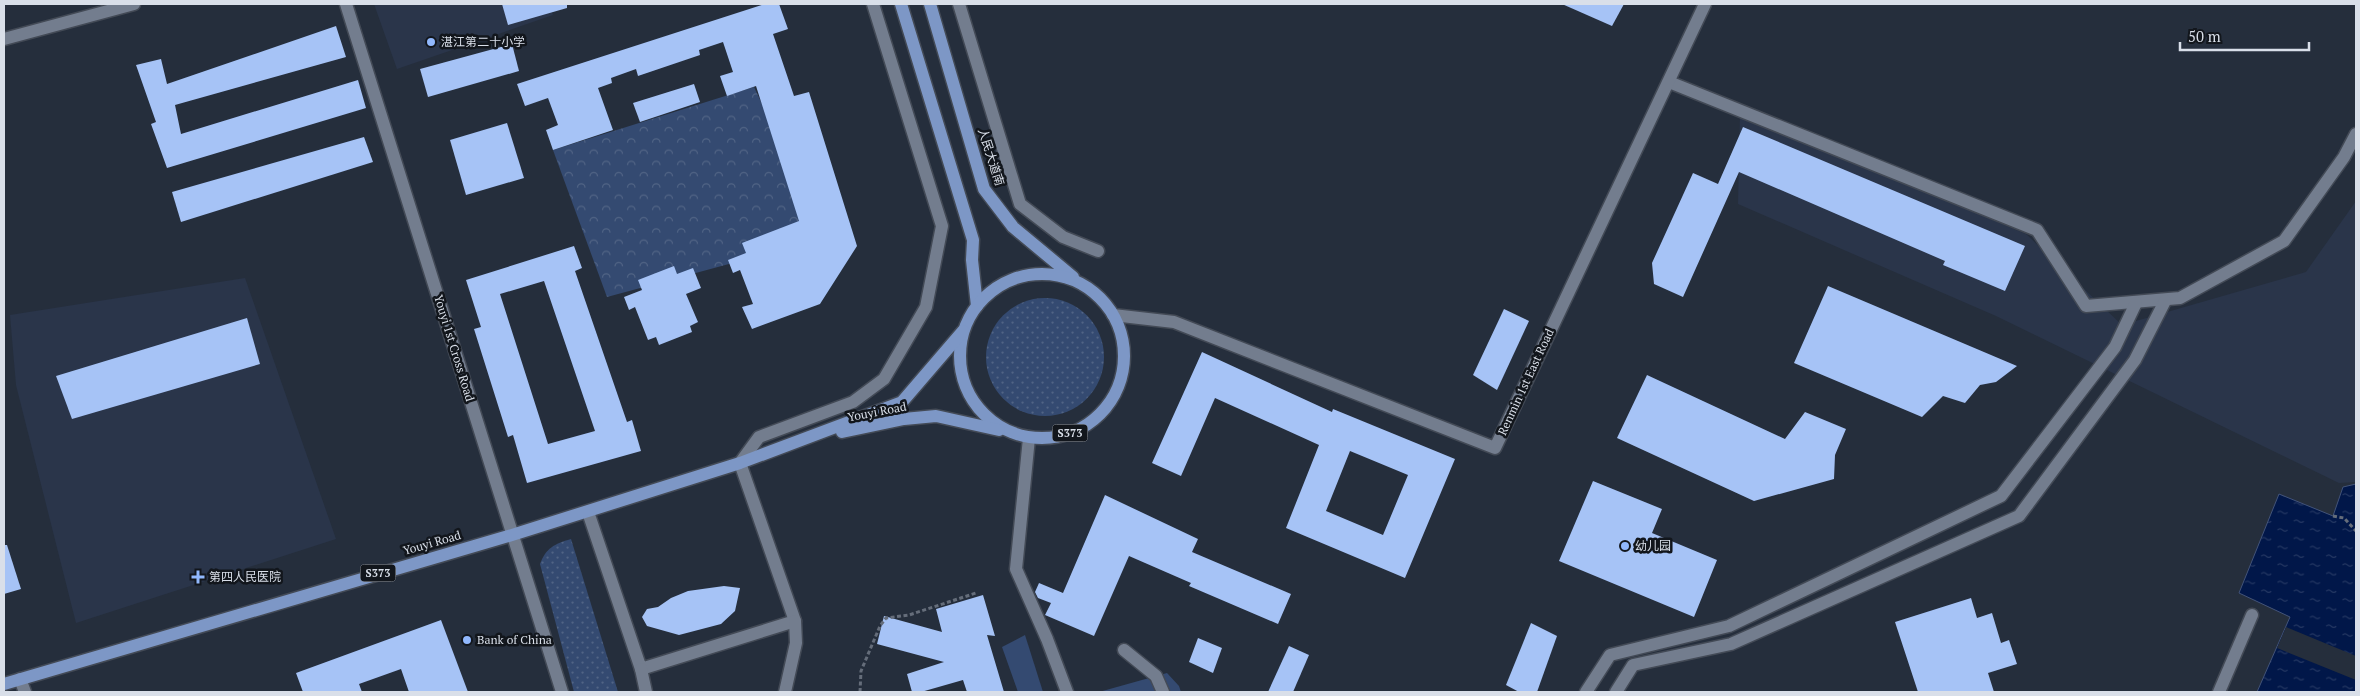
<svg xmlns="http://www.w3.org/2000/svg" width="2360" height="696" font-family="'PT Serif','Noto Sans SC',serif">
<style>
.built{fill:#2a354a}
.green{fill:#344a71}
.forest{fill:url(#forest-crowns)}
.park{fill:url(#park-dots)}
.water{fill:url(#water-ripples);stroke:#425379}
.pier{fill:#252e3c}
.building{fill:#a6c3f6;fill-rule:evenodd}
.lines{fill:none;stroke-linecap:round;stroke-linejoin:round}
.minor-casing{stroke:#434a56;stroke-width:15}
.major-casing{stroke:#434a56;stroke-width:15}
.path{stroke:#656d7a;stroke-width:3;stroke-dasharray:4 2.5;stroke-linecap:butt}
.minor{stroke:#737d8e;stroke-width:12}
.major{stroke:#7d97c6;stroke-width:12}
.poi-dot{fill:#91b8fd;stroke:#12161c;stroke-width:2}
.labels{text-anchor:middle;stroke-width:5;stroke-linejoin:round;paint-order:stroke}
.shield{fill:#12161c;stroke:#9da3ac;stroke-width:1}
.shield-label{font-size:11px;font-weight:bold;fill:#d9dfe9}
.poi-label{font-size:12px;fill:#d9dfe9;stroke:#12161c;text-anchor:start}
.street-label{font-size:12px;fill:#d9dfe9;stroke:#12161c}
</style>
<defs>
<pattern id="forest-crowns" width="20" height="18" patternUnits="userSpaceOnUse" patternTransform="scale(1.25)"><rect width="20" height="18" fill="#344a71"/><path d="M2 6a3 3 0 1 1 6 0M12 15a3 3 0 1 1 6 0" fill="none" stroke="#516485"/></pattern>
<pattern id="park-dots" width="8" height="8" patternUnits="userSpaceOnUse" patternTransform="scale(1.25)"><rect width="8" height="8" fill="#344a71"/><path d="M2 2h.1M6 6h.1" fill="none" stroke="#516485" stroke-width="1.8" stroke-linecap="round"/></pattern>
<pattern id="water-ripples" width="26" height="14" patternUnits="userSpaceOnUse" patternTransform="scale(1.25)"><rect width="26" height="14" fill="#011749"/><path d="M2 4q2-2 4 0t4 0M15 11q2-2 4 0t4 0" fill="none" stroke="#253863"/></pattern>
</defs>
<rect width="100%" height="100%" fill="#252e3c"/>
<g class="built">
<path d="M374,4H549L553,15L397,69Z"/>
<path d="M1740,114L2026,234L2122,325L2306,272L2356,201V482L2339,483L1996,316L1738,204Z"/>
<path d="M245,278L336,539L76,623L16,385L10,315Z"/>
</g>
<g class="green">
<path d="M1025,635L1043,692H1018L1002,647Z"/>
<path d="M1167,673L1179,686L1181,692H1099Z"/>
</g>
<path class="forest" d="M754,87L763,106L807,243L607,297L553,150Z"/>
<g class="park">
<circle cx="1045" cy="357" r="59"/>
<path d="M571,539L618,692H574L540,564C546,548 554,544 571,539Z"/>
</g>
<path class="water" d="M2356,484V692H2257L2290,617L2239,593L2279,494L2333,516L2343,487Z"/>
<path class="pier" d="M2286,627L2356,656V680L2277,648Z"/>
<g class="building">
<path d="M502,4H567V8L508,25Z"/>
<path d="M765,4H779L788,29L773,34L794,96L809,92L857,246L820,304L752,329L742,307L753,304L740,270L733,273L728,260L746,253L742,243L799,221L756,86L727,96L720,76L733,72L723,42L699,50L700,55L638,76L636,69L611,78L612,83L598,88L613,130L553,150L546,130L558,125L548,98L525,106L517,84Z"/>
<path d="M1562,4H1624L1612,26Z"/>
<path d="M336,26L346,57L175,105L181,134L358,80L366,108L167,168L151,124L156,122L136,65L161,59L167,84Z"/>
<path d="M512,44L519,71L428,97L420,69Z"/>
<path d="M694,84L700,102L640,122L633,103Z"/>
<path d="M507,123L524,178L466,195L450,140Z"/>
<path d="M1743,127L2025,246L2005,291L1943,265L1945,261L1739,172L1683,297L1654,284L1652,263L1693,173L1718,184Z"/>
<path d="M364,137L373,162L181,222L172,192Z"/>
<path d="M574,246L582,268L575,271L627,422L632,420L641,451L527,483L513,435L508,437L474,329L481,327L466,280ZM544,281L595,431L548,444L500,294Z"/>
<path d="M674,266L677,274L693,268L701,288L686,294L698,322L690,326L692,332L659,345L656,337L648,340L635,307L629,310L624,297L642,290L638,280Z"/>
<path d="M1828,286L2017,366L1996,382L1980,385L1965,403L1943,396L1922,417L1794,363Z"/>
<path d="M1504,309L1529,321L1497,390L1473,375Z"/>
<path d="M247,318L260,364L72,419L56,376Z"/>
<path d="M1202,352L1332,412L1333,409L1455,459L1405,578L1286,528L1319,445L1215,398L1181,476L1152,463ZM1350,451L1408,475L1383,535L1326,511Z"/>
<path d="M1647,375L1785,439L1805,412L1846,429L1835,455L1834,479L1754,501L1617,438Z"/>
<path d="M1593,481L1662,509L1652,533L1717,560L1694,617L1559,561Z"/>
<path d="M1105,495L1198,539L1192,552L1291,594L1278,624L1189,586L1191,583L1129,556L1094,636L1045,615L1051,603L1038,598L1035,592L1039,583L1063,593Z"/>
<path d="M4,545H7L21,589L4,594Z"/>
<path d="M724,586L740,588L735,611L721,624L679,635L647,626L642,617L647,609L658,607L671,598L688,591Z"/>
<path d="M983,595L995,636L987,635L1004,692H967L963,680L921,692H912L907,674L944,662L877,644L884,616L942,632L936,609Z"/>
<path d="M1971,598L1977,618L1992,613L2001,643L2009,640L2017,664L1988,673L1994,692H1918L1895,622Z"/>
<path d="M441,620L468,692H409L401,669L359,684L362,692H303L296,673Z"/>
<path d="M1531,623L1557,636L1537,692H1519L1506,685Z"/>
<path d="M1198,638L1222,648L1213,673L1189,662Z"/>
<path d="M1289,646L1309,655L1293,692H1268Z"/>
</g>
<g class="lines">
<defs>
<g id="minor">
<path d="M346,4L562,692"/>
<path d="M959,4L1020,204L1063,237L1098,251"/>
<path d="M4,39L134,4"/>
<path d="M1669,82L2037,230L2086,306L2180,298L2284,241L2344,157L2356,134"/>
<path d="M1113,315L1174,322L1495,448L1705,4"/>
<path d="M1029,438L1016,569L1047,639L1067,692"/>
<path d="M588,512L641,669L795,621L740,463L759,437L853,402L884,379L926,307L942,226L873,4"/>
<path d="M1124,650L1156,676L1163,692"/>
<path d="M641,669L646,692"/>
<path d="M20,679L25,692"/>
<path d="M785,692L796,643L795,621"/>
<path d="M1586,692L1610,655L1729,626L2001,496L2115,347L2136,303"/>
<path d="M1616,692L1633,665L1731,644L2019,516L2135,360L2165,301"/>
<path d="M2219,692L2252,615"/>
</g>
<g id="major">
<path d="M901,4L973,240L972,260L977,306"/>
<path d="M930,4L984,189L1013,227L1073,277"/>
<circle cx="1042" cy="356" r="82"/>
<path d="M842,432L904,419L936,416L999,430"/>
<path d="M4,684L512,535L740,463L902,402L963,331"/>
</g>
</defs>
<use href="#minor" class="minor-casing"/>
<use href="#major" class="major-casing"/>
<g class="path">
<path d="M2333,516L2344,518L2356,531"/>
<path d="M860,692L861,671L880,626L886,618L909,615L976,593"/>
</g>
<use href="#minor" class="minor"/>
<use href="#major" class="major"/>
</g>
<g class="poi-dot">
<circle cx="431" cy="42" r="5"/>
<circle cx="1625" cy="546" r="5"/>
<path d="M195.5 569.5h5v5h5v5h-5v5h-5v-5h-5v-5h5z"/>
<circle cx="467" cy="640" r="5"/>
</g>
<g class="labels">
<g class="shield">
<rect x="1052.5" y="424.5" width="35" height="17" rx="4"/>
<rect x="360.5" y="564.5" width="35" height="17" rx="4"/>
</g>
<g class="shield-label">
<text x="1070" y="437">S373</text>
<text x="378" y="577">S373</text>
</g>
<g class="poi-label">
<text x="441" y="46">湛江第二十小学</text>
<text x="1635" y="550">幼儿园</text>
<text x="209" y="581">第四人民医院</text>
<text x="477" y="644">Bank of China</text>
</g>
<g class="street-label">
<text transform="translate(991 157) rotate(72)" y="4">人民大道南</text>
<text transform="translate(454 348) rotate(73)" y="4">Youyi 1st Cross Road</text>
<text transform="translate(1526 382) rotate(-65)" y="4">Renmin 1st East Road</text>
<text transform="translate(877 412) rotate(-11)" y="4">Youyi Road</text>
<text transform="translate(432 543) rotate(-16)" y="4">Youyi Road</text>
</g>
</g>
<rect width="2360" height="696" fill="none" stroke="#d9dfe9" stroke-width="10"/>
<path d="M2180 42v8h129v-8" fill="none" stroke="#d9dfe9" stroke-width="2.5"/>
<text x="2188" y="42" font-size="15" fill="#d9dfe9" stroke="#12161c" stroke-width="4" paint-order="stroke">50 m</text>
</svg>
